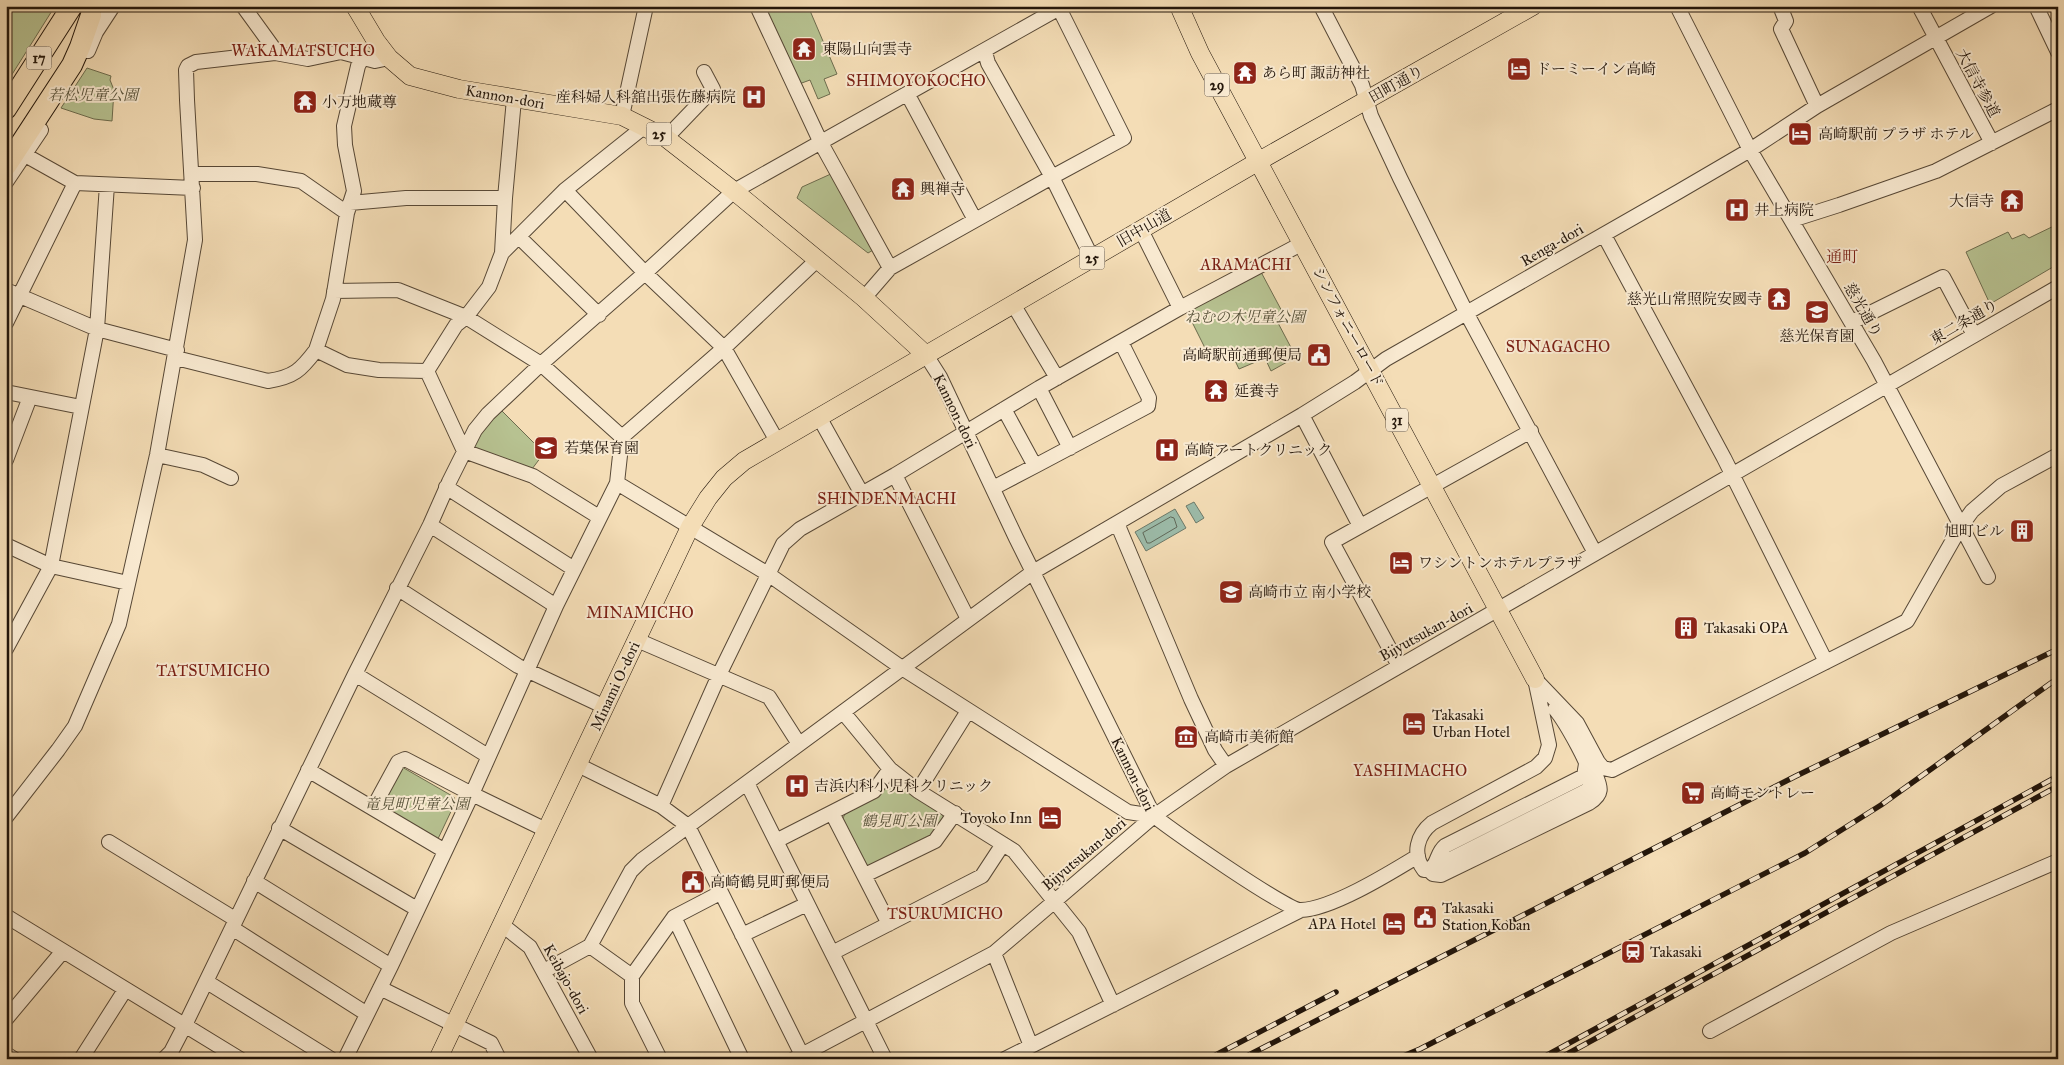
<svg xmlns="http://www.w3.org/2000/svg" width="2064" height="1065" viewBox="0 0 2064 1065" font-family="'IM FELL Great Primer','Noto Serif JP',serif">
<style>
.green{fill:#b7c291;stroke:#6d6c4e}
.water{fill:#9cbcaa;stroke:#6c7a6a}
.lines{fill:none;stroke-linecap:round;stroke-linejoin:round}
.shore{stroke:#60695a;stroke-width:1}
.minor-casing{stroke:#574836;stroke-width:16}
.major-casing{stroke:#23160b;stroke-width:19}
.highway-casing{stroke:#23160b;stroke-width:22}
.minor{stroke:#f8e9d0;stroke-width:14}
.major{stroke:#f4ddb6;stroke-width:18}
.highway{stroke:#f4ddb6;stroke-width:20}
.rail-casing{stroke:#23160b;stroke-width:5.5}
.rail{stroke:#f8e9d0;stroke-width:4;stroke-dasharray:11;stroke-linecap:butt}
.labels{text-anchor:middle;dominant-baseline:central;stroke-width:4;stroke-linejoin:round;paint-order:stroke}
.shield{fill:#f8e9d0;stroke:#635546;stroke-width:1}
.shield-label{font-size:14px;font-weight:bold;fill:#23160b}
.poi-label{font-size:15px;fill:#23160b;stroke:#f8e9d0;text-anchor:start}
.street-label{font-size:15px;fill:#23160b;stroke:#f8e9d0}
.park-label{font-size:15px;font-style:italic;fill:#57523a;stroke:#f8e9d0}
.neighbourhood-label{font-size:16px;fill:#7a1f14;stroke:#f8e9d0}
</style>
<rect width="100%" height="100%" fill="#f4ddb6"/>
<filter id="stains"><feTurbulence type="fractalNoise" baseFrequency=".004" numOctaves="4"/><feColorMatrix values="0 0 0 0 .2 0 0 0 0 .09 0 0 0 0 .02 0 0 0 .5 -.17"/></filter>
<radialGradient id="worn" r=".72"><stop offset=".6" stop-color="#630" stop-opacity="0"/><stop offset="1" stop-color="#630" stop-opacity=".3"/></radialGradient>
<path class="green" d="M 10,6 L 55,6 L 6,84 L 6,12 Z
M 761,6 L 808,6 L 837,74 L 824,79 L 830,94 L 818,99 L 810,80 L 799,84 Z
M 87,68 L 111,76 L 110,80 L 114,90 L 112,121 L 94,119 L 61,108 Z
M 833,173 L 875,249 L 868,253 L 797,198 L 802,187 Z
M 2058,224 L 2058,264 L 1990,304 L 1966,252 L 2008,232 L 2012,239 L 2024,234 L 2029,238 Z
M 1261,272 L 1285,317 L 1277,321 L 1296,357 L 1271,371 L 1265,358 L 1239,369 L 1229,348 L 1210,358 L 1188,314 L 1191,307 Z
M 502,411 L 544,453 L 529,473 L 472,451 C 480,434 487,423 502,411 Z
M 402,767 L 454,797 L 455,803 L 436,843 L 377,808 Z
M 895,782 L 942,812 L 944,819 L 930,840 L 872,868 L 866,866 L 842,820 L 845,814 L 877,797 L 886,785 Z"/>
<path class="water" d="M 1194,502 L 1204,518 L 1196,523 L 1186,506 Z
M 1175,509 L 1186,528 L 1146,551 L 1135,532 Z"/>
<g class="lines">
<path class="shore" d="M 1171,517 L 1174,518 L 1177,527 L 1150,543 L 1147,543 L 1143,533 Z"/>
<defs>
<path id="minor" d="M 243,6 L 272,46 L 275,53
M 757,6 L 821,143 L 890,268
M 1321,6 L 1362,85 L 1371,116 L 1400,178 L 1467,314 L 1595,553
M 1677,6 L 1750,150 L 1874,361 L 1988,577
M 1780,6 L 1786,21 L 1781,29 L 1817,106
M 1919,6 L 1992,143
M 2036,6 L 2058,52
M 88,51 L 96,32 L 113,6
M 985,52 L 988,63 L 1052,177 L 1092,258
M 908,95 L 975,220
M 622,116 L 646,6
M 666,138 L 713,89 L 704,72
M 25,155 L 75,183 L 193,188
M 193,174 L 257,174 L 301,181 L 347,213
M 6,182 L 41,130
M 565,190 L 645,273 L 724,348 L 777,441
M 350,203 L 406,198 L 505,198
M 1792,220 L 1839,205 L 1936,171 L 2058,109
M 1141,230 L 1180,308
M 1604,235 L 1724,458 L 1826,662
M 519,237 L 599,315
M 502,253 L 505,198 L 514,99
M 6,290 L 97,329 L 177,350
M 334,291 L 398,290 L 466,317 L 541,364 L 622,437
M 864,298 L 890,268 L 1052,177 L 1124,138 L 1058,6
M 1013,304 L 1057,378
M 1852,322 L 1943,277 L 1974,335
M 6,323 L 75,183
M 316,350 L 333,299 L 347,213 L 354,191 L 345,145 L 344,126 L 358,66 L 362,58
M 926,355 L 940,377 L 1016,538 L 1154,816 C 1172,830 1287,911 1301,910 C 1332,909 1390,873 1418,856
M 176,358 L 268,381 C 294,377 301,370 316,350 L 347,365 L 379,370 L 427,371 L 464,451 L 533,476 L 599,517
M 427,371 L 456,325 L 466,317 L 489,287 L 502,253 L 565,190 L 645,126
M 1039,388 L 1070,448
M 6,392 L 81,407
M 1004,409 L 1035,466 L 1148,406 L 1149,398 L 1121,342
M 1302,415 L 1360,526
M 819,417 L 862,494
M 157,455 L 203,465 L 231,478
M 6,460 L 30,397
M 895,475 L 968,619
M 617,483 L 768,574 L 902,668 L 1128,812 L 1154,816
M 446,487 L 574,569
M 993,488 L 1035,466
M 1117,523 L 1191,699 L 1215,750 L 1226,766
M 430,525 L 556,606
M 6,545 L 51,566 L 128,583
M 397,588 L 518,666 L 605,707
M 637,640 L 769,697 L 799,744
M 6,649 L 51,566 L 97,329 L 107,185
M 1399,666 L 1332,542 L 1531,431
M 355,674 L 488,756
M 1535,679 L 1577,723 L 1598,762 L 1603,768 L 1612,770 L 1907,621 L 1961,526 L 1972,511 L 2001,486 L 2058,455
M 1535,679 L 1549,745 L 1545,758 L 1536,767 L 1432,823 C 1417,835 1412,854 1424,870 C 1439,869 1435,854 1445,846 L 1584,776 L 1586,764
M 843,712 L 890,769 L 918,791 L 1014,851 L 1079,932 L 1113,1005
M 578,765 L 661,806 L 688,826 L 802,1055
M 308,770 L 445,851
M 747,783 L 885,1059
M 918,791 L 968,711
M 661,806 L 719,675 L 783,544 L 800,529 L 895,475 L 1039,388 L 1180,308 L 1303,243
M 373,808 L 398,762 L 405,759 L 472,794 L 546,830
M 832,813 L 889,924
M 6,817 L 58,750 L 75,726 L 119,624 L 157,455 L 195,240 L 187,100 L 186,70 L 188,66 L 196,62 L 275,53 L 308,59 L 341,52 L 375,61 L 389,58
M 279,828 L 417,909
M 776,841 L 874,791 L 890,769
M 109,842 L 235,919
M 1435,867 L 1588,790 C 1589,788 1591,786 1591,783 C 1594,770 1564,720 1555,709
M 1429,870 L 1433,874 L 1441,875 L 1589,803 C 1605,793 1600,786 1594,771
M 865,875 L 935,841 L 955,813
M 254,881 L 391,966
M 6,916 L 240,1059
M 674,917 L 742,1059
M 501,924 L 530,947 L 591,1059
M 232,928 L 367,1014
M 742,935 L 807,904
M 590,946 L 632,976
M 832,953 L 982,876 L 1003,844
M 994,953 L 1031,1046
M 544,971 L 590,946 L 631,871 L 642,860 L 1033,572 L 1302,415 L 1355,382 L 1386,359 L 1678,192 L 1750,150 L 1817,106 L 1991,6
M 207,982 L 331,1059
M 380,988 L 491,1043 L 499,1059
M 6,1019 L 63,951
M 1710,1031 L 1891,933 L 2058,861
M 6,1054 L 14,1059
M 81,1059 L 125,990
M 164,1059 L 171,1052 L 185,1025 L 355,674 L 430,525 L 449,482 L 475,430 L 488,414 L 541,364 L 645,273 L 734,191 L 1063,6
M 345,1059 L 391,966 L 472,794 L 556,606 L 617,483 L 622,437 L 724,348 L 817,260
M 660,1059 L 632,1003 L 632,976 L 674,917 L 720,893
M 794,1059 L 994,953 L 1154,816 L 1226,766 L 2058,287
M 1005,1059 L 1299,911"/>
<path id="major" d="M 355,6 L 376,41 L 389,58 L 410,76 L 459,89 L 622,116 L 666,138 L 734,191 L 864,298 L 926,355
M 1179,6 L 1200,53 L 1535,679
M 438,1059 L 690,527 L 708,498 L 724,478 L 744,461 L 1259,161 L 1533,6"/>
<path id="highway" d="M 6,109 L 72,6
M 6,166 L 72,65 L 80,47 L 91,15"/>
</defs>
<use href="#minor" class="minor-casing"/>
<use href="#major" class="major-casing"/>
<use href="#highway" class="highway-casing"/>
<use href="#minor" class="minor"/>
<use href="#major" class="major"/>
<use href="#highway" class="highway"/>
<defs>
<path id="rail" d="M 1208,1059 L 1336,992
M 1241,1059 L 1796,776 L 2058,649
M 1396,1059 L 1420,1049 L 1805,853 L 1881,805 L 2058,678
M 1540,1059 L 2058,776
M 1558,1059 L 2058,786"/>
</defs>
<use href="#rail" class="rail-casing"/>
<use href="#rail" class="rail"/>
</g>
<defs>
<symbol id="temple-square" viewBox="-11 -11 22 22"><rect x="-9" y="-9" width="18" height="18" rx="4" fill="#8f2418" stroke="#f8e9d0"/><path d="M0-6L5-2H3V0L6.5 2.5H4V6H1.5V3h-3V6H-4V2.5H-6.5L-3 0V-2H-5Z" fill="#fff"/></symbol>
<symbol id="hotel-square" viewBox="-11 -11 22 22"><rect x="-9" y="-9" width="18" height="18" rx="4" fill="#8f2418" stroke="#f8e9d0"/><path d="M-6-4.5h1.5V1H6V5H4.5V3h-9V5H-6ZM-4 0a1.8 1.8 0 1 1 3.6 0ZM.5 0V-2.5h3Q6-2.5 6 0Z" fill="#fff"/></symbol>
<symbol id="hospital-square" viewBox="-11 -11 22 22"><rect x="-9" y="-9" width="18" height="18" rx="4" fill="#8f2418" stroke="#f8e9d0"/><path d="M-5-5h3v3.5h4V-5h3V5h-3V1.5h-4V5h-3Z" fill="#fff"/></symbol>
<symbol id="school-square" viewBox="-11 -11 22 22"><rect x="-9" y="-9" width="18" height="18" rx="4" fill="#8f2418" stroke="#f8e9d0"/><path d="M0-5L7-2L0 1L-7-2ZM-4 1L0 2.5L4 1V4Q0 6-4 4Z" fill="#fff"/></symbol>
<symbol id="civic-square" viewBox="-11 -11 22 22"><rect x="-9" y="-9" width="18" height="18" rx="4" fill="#8f2418" stroke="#f8e9d0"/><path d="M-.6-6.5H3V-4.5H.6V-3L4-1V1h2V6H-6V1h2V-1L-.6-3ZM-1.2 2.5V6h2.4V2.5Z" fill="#fff"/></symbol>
<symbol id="building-square" viewBox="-11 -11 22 22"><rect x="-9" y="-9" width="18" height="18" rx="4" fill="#8f2418" stroke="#f8e9d0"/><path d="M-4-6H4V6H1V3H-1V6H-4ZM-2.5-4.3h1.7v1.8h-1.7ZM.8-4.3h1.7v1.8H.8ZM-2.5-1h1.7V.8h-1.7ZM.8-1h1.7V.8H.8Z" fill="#fff"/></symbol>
<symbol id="museum-square" viewBox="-11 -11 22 22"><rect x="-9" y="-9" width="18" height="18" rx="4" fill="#8f2418" stroke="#f8e9d0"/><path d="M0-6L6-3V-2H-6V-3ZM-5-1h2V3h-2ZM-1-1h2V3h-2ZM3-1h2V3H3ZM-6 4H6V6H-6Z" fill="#fff"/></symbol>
<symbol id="supermarket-square" viewBox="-11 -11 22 22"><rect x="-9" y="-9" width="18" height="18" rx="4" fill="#8f2418" stroke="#f8e9d0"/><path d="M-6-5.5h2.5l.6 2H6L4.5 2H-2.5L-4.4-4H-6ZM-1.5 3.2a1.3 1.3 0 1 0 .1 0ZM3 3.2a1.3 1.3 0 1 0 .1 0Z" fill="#fff"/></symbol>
<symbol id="station-square" viewBox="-11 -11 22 22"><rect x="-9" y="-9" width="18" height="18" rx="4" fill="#8f2418" stroke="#f8e9d0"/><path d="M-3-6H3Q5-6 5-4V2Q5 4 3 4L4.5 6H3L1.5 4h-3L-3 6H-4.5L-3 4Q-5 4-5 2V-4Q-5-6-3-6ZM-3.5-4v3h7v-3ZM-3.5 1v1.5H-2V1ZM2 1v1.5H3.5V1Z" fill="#fff"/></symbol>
</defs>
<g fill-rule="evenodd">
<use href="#temple-square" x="790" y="35" width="28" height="28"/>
<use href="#hotel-square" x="1505" y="55" width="28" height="28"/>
<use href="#temple-square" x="1231" y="59" width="28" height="28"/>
<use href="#hospital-square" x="740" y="83" width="28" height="28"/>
<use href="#temple-square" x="291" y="88" width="28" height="28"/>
<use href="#hotel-square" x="1786" y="120" width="28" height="28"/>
<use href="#temple-square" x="889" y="175" width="28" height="28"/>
<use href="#temple-square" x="1998" y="187" width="28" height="28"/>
<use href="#hospital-square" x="1723" y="196" width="28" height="28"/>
<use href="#temple-square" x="1765" y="285" width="28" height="28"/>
<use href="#school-square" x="1803" y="298" width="28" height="28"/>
<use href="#civic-square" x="1305" y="341" width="28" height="28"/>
<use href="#temple-square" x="1202" y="377" width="28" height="28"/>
<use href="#school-square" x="532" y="434" width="28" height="28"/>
<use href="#hospital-square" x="1153" y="436" width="28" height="28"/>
<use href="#building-square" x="2008" y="517" width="28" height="28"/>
<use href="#hotel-square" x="1387" y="549" width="28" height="28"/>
<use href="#school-square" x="1217" y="578" width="28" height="28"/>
<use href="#building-square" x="1672" y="614" width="28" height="28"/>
<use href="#hotel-square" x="1400" y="710" width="28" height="28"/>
<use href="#museum-square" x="1172" y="723" width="28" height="28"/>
<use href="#hospital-square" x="783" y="772" width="28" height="28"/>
<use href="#supermarket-square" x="1679" y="779" width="28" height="28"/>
<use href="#hotel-square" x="1036" y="804" width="28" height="28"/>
<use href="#civic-square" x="679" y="868" width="28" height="28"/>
<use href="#civic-square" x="1411" y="903" width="28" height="28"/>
<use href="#hotel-square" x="1380" y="910" width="28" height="28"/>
<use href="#station-square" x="1619" y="938" width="28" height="28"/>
</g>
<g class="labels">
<g class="shield">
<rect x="26.5" y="46.5" width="25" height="23" rx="4"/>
<rect x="1204.5" y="73.5" width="25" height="23" rx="4"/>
<rect x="646.5" y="122.5" width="25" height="23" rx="4"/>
<rect x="1079.5" y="246.5" width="25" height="23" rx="4"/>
<rect x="1386" y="408.5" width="22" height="23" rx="4"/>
</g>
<g class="shield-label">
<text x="39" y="58">17</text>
<text x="1217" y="85">29</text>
<text x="659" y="134">25</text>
<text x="1092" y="258">25</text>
<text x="1397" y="420">31</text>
</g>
<g class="poi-label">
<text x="822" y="49">東陽山向雲寺</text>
<text x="1536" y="69">ドーミーイン高崎</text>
<text x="1262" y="73">あら町 諏訪神社</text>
<text x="736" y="97" text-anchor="end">産科婦人科舘出張佐藤病院</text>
<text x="322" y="102">小万地蔵尊</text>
<text x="1818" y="134">高崎駅前 プラザ ホテル</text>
<text x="920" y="189">興禅寺</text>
<text x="1994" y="201" text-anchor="end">大信寺</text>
<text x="1754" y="210">井上病院</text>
<text x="1762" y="299" text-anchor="end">慈光山常照院安國寺</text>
<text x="1817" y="336" text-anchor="middle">慈光保育園</text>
<text x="1302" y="355" text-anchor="end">高崎駅前通郵便局</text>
<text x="1234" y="391">延養寺</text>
<text x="564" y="448">若葉保育園</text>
<text x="1184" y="450">高崎アートクリニック</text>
<text x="2004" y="531" text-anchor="end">旭町ビル</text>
<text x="1418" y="563">ワシントンホテルプラザ</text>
<text x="1248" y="592">高崎市立 南小学校</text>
<text x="1704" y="628">Takasaki OPA</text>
<text x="1432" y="715">Takasaki<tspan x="1432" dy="17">Urban Hotel</tspan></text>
<text x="1204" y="737">高崎市美術館</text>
<text x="814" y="786">吉浜内科小児科クリニック</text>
<text x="1710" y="793">高崎モントレー</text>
<text x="1032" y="818" text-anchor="end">Toyoko Inn</text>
<text x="710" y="882">高崎鶴見町郵便局</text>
<text x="1442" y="908">Takasaki<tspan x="1442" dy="17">Station Koban</tspan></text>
<text x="1376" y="924" text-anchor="end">APA Hotel</text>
<text x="1650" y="952">Takasaki</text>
</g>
<g class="street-label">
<text transform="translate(1978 83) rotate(62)">大信寺参道</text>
<text transform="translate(1396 84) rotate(-29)">田町通り</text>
<text transform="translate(505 97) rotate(10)">Kannon-dori</text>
<text transform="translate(1144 228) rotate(-30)">旧中山道</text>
<text transform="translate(1552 245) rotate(-30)">Renga-dori</text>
<text transform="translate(1863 310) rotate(60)">慈光通り</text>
<text transform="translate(1964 322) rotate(-30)">東二条通り</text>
<text transform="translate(1348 327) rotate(62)">シンフォニーロード</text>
<text transform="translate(955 411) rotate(64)">Kannon-dori</text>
<text transform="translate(1426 632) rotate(-29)">Bijyutsukan-dori</text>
<text transform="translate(615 686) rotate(-65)">Minami O-dori</text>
<text transform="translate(1133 774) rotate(64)">Kannon-dori</text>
<text transform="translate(1084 854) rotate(-40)">Bijyutsukan-dori</text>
<text transform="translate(566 979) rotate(61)">Keibajo-dori</text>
</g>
<g class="park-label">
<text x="93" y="95">若松児童公園</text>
<text x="1245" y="317">ねむの木児童公園</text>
<text x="417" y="804">竜見町児童公園</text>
<text x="899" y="821">鶴見町公園</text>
</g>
<g class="neighbourhood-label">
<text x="303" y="50">WAKAMATSUCHO</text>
<text x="916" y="80">SHIMOYOKOCHO</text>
<text x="1842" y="256">通町</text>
<text x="1246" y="264">ARAMACHI</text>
<text x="1558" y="346">SUNAGACHO</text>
<text x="887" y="498">SHINDENMACHI</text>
<text x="640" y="612">MINAMICHO</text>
<text x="213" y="670">TATSUMICHO</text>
<text x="1410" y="770">YASHIMACHO</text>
<text x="945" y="913">TSURUMICHO</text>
</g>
</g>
<rect width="2064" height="1065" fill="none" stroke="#f4ddb6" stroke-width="25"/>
<rect x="8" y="8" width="2049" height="1050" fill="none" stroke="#23160b" stroke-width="2.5"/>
<rect x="12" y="12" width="2039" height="1040" fill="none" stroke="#23160b"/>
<rect width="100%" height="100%" filter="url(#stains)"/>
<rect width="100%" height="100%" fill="url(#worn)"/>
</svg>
